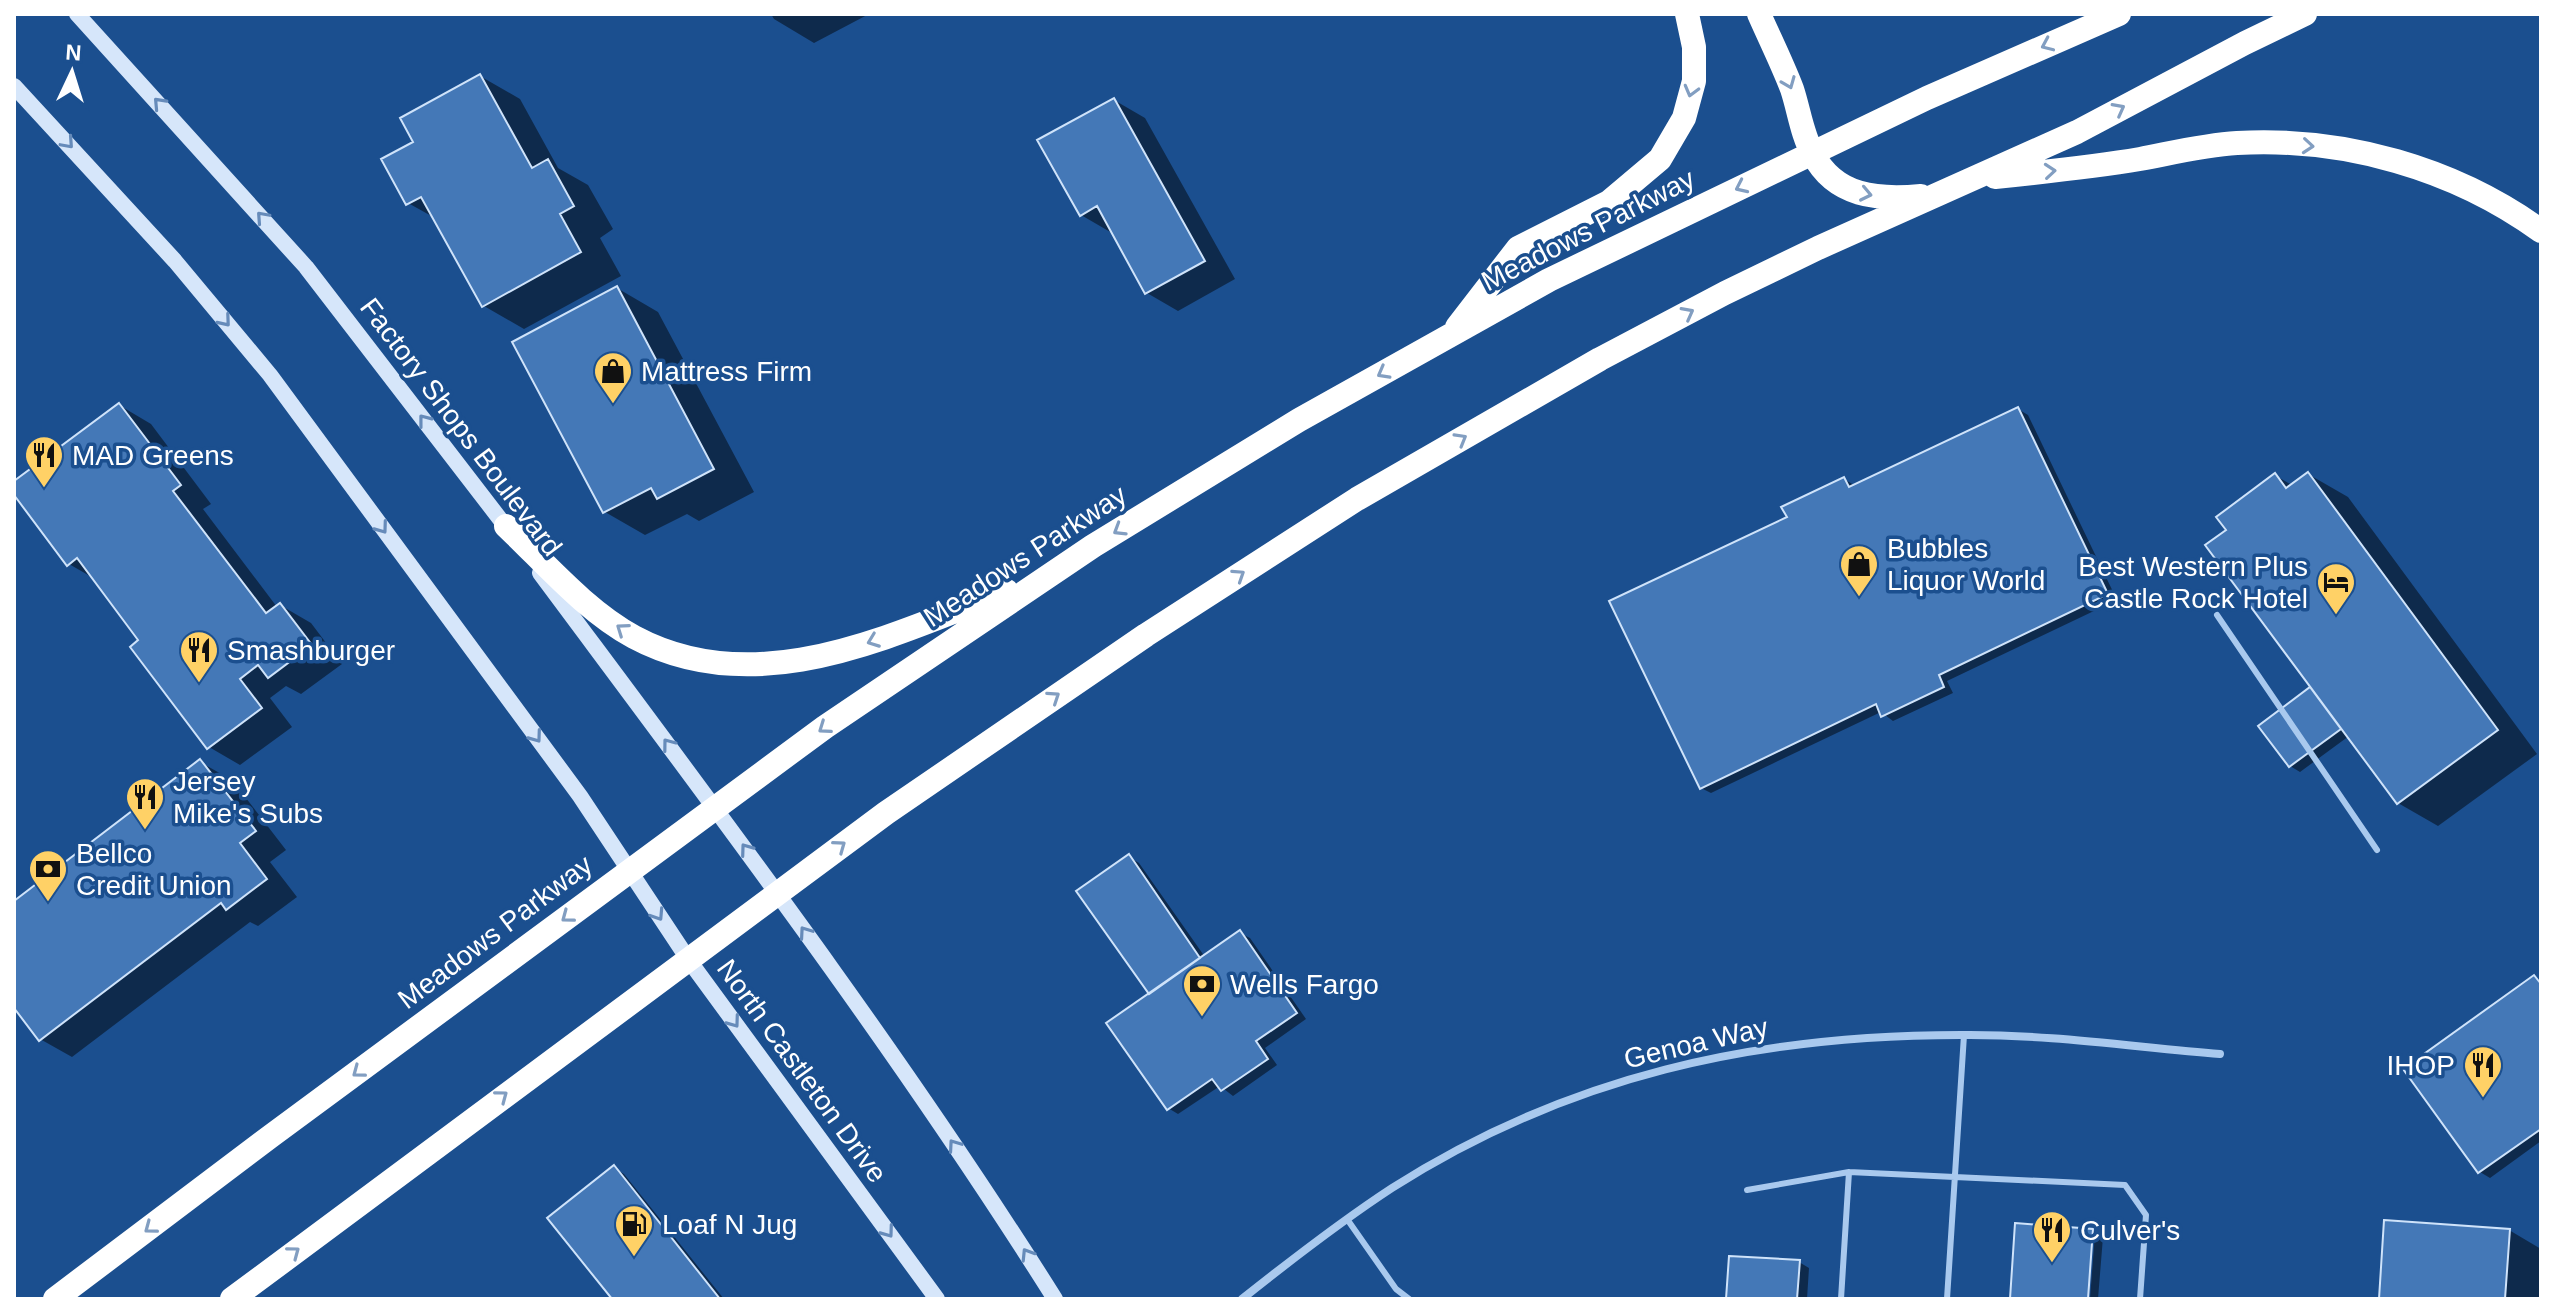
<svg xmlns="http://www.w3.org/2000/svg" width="2555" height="1313" viewBox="0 0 2555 1313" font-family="Arial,sans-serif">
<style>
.shadow{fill:#0007}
.building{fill:#4478b7;stroke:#cfe3fa;stroke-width:2}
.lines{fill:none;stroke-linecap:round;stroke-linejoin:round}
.lane{stroke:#a9c9ee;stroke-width:6}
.street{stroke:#a9c9ee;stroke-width:8}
.secondary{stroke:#d6e6fa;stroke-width:16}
.highway{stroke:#fff;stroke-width:24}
.oneway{stroke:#829ec1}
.oneway2{stroke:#668bba}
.labels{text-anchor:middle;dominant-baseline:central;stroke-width:7;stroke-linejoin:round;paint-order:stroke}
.street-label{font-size:28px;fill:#fff;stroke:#1b4f8f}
.poi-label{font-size:28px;fill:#fff;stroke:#1b4f8f;text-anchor:start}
</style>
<rect width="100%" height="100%" fill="#1b4f8f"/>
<path class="shadow" d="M 771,14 L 869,14 L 814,43 L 774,19 Z
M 480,76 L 520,99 L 558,168 L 588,185 L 613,229 L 600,238 L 621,276 L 524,329 L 484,306 L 435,218 L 408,203 L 416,142 Z
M 1114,100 L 1145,118 L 1235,279 L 1178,311 L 1147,293 L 1112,233 L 1081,215 Z
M 617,288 L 658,312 L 754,492 L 699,521 L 687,514 L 645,535 L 605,512 Z
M 119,405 L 151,424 L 211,504 L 203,509 L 277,607 L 280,605 L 311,623 L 342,664 L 301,694 L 286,686 L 270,698 L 292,727 L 240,765 L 209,747 L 141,640 L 95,579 L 69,564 L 14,491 L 14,484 Z
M 2018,409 L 2028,415 L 2117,600 L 1947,681 L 1953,693 L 1893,721 L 1881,712 L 1711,793 L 1701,788 L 1789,518 L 1844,479 L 1854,485 Z
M 2308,474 L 2348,497 L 2537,754 L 2438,826 L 2398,803 L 2349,736 L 2300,772 L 2290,766 L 2310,689 L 2317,694 L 2229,530 L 2276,476 L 2292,485 Z
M 200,762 L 232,780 L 286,850 L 270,862 L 297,897 L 258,926 L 250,922 L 72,1057 L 40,1039 L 14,1005 L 14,903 Z
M 1129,857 L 1139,863 L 1205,957 L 1240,933 L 1250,938 L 1306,1019 L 1265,1048 L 1277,1065 L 1233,1096 L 1220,1086 L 1178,1114 L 1168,1108 Z
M 2534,977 L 2541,981 L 2541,1141 L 2490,1178 L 2480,1172 Z
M 614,1168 L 624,1174 L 724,1299 L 614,1299 Z
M 2509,1230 L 2541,1249 L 2541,1299 L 2381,1299 Z
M 2093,1231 L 2103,1237 L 2098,1299 L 2090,1299 L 2095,1233 L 2091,1233 L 2086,1299 L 2012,1299 Z
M 1799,1262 L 1809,1268 L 1807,1299 L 1728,1299 Z"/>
<path class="building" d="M 480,74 L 532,168 L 548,159 L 574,206 L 560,214 L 581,252 L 482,307 L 421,197 L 406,205 L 381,159 L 413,142 L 400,118 Z
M 1114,98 L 1205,261 L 1145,294 L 1097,206 L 1080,216 L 1037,140 Z
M 617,286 L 714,469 L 657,499 L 651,488 L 603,513 L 512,342 Z
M 119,403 L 181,485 L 173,491 L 266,613 L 280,603 L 312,645 L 268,678 L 258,665 L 240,679 L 262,708 L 207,749 L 130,647 L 138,640 L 77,558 L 67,566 L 14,495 L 14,481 Z
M 2018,407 L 2108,594 L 1939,675 L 1944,687 L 1881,717 L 1876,704 L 1700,789 L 1609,601 L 1787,517 L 1781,507 L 1844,477 L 1849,487 Z
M 2308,472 L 2498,730 L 2397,804 L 2205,545 L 2226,530 L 2216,517 L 2275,473 L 2286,488 Z
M 2310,687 L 2341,729 L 2289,767 L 2258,726 Z
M 200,759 L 256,831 L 240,843 L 267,879 L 226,910 L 221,903 L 39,1041 L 14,1008 L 14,901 Z
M 1129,854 L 1200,958 L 1149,994 L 1076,891 Z
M 1240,930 L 1297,1013 L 1256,1041 L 1268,1059 L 1221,1091 L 1212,1079 L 1167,1110 L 1106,1023 Z
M 2534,975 L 2541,984 L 2541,1129 L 2478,1173 L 2403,1069 Z
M 614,1165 L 720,1299 L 612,1299 L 547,1218 Z
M 2384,1220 L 2510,1229 L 2505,1299 L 2379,1299 Z
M 2015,1223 L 2093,1229 L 2088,1299 L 2010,1299 Z
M 1729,1256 L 1800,1260 L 1797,1299 L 1726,1299 Z"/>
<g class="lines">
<path class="lane" d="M 2217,615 L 2377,850
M 1747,1190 L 1849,1172 L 2125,1185 L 2146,1215 L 2140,1299
M 1347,1219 L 1396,1289 L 1409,1299
M 1841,1299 L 1849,1172
M 1947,1299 L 1964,1035"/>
<path class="street" d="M 1242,1299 C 1291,1260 1340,1222 1392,1188 C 1568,1076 1755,1035 1961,1035 C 2047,1034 2134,1047 2220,1054"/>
<path class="secondary" d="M 77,14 L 306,267 L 510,532
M 14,86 L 175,261 L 270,375 L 580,796 L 688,959 L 937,1299
M 540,573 C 717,811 897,1048 1055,1299"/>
<path class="highway" d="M 1759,14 C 1770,39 1782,63 1792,89 C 1799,110 1802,135 1813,154 C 1835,197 1878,200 1921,196
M 1995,177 C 2044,172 2092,167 2140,159 C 2172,153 2204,145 2237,143 C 2344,137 2454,168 2541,231
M 1457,327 L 1518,248 L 1609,202 L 1660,159 L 1684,118 L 1694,81 L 1694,47 L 1687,14
M 506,526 C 546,564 586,611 634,637 C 757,703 891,635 1007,591
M 55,1299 L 271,1136 L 825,727 L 1093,546 L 1299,420 L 1549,280 L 1927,98 L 2119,14
M 232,1299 L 886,813 L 1146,635 L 1357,499 L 1600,359 L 1725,293 L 1818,248 L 2077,132 L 2245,43 L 2305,14"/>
</g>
<defs><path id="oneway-chevron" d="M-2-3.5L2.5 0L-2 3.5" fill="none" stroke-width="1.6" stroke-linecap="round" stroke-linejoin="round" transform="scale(2)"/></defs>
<g class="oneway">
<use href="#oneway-chevron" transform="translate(2047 45) rotate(156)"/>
<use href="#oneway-chevron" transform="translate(1789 83) rotate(68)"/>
<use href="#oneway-chevron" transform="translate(1691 91) rotate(105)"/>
<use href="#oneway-chevron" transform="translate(2119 109) rotate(-28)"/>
<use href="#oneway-chevron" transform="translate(2308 146) rotate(5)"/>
<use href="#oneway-chevron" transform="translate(2050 171) rotate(-5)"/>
<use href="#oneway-chevron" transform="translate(1741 187) rotate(155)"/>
<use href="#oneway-chevron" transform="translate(1866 194) rotate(12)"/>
<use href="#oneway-chevron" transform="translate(1688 313) rotate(-28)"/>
<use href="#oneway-chevron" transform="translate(1383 373) rotate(151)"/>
<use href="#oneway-chevron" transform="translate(1461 439) rotate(-30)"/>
<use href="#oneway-chevron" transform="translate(1119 530) rotate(148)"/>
<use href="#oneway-chevron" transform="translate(1239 575) rotate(-33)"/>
<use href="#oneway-chevron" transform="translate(622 629) rotate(-145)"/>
<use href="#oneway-chevron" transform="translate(873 641) rotate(159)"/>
<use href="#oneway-chevron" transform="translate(1054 697) rotate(-34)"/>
<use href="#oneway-chevron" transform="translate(824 728) rotate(145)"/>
<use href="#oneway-chevron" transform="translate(840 846) rotate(-36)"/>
<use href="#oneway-chevron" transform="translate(567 917) rotate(143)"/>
<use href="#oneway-chevron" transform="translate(358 1072) rotate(143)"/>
<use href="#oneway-chevron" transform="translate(502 1096) rotate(-37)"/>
<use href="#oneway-chevron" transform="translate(150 1228) rotate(143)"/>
<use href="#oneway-chevron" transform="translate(294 1252) rotate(-37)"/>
</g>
<g class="oneway2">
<use href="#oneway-chevron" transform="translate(159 103) rotate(-133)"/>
<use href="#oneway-chevron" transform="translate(68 143) rotate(48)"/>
<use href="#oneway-chevron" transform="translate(262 217) rotate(-132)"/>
<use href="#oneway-chevron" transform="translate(225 321) rotate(50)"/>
<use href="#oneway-chevron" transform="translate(424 420) rotate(-128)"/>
<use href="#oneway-chevron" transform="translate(382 528) rotate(54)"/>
<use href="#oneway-chevron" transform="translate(536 737) rotate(54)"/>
<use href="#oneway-chevron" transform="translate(668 744) rotate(-127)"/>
<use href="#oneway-chevron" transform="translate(746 849) rotate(-126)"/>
<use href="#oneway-chevron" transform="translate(658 915) rotate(57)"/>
<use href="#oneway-chevron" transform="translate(805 932) rotate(-125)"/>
<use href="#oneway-chevron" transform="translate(734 1022) rotate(54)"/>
<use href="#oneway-chevron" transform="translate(954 1145) rotate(-125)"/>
<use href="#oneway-chevron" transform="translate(888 1232) rotate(54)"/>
<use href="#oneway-chevron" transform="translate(1027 1254) rotate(-122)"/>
</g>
<defs>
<symbol id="shop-pin" viewBox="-11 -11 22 30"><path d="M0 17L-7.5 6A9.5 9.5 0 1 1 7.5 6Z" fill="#ffd166" stroke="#1b4f8f"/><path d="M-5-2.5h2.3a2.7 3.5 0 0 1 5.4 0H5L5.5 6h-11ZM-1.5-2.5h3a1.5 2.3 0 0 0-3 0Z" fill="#111"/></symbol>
<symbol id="restaurant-pin" viewBox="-11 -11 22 30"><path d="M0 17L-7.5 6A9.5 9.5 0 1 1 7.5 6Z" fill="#ffd166" stroke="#1b4f8f"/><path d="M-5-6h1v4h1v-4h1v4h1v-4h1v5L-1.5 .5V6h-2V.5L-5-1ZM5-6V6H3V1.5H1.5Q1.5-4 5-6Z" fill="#111"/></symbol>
<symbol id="hotel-pin" viewBox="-11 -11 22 30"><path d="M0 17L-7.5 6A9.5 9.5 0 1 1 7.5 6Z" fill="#ffd166" stroke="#1b4f8f"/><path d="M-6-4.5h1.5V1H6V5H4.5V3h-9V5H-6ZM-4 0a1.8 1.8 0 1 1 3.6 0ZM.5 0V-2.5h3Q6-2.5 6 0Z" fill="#111"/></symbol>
<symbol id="bank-pin" viewBox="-11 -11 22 30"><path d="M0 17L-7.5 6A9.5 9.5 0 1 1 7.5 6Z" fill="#ffd166" stroke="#1b4f8f"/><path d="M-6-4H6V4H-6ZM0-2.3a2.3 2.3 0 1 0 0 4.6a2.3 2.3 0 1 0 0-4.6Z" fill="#111"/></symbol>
<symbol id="fuel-pin" viewBox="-11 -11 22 30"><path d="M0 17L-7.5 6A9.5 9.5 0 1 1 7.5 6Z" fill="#ffd166" stroke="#1b4f8f"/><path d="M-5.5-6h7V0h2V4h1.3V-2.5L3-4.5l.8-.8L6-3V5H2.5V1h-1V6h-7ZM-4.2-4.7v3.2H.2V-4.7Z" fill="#111"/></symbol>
</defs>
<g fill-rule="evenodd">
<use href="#shop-pin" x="591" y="349" width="44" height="60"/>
<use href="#restaurant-pin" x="22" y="433" width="44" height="60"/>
<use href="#shop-pin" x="1837" y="542" width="44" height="60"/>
<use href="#hotel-pin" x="2314" y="560" width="44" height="60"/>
<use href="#restaurant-pin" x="177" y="628" width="44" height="60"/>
<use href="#restaurant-pin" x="123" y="775" width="44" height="60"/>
<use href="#bank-pin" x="26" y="847" width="44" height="60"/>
<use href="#bank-pin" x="1180" y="962" width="44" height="60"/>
<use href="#restaurant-pin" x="2461" y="1043" width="44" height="60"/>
<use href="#fuel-pin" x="612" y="1202" width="44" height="60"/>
<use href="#restaurant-pin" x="2030" y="1208" width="44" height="60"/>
</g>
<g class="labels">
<g class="street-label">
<text transform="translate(1588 230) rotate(-27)">Meadows Parkway</text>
<text transform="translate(461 427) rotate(53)">Factory Shops Boulevard</text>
<text transform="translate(1025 556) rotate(-33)">Meadows Parkway</text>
<text transform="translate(495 932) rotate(-37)">Meadows Parkway</text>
<text transform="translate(1696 1043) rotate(-13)">Genoa Way</text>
<text transform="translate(802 1071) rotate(54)">North Castleton Drive</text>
</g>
<g class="poi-label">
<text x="641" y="371">Mattress Firm</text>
<text x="72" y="455">MAD Greens</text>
<text x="1887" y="548">Bubbles<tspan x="1887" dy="32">Liquor World</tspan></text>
<text x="2308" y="566" text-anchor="end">Best Western Plus<tspan x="2308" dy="32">Castle Rock Hotel</tspan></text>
<text x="227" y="650">Smashburger</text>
<text x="173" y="781">Jersey<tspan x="173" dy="32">Mike's Subs</tspan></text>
<text x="76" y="853">Bellco<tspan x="76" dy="32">Credit Union</tspan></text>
<text x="1230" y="984">Wells Fargo</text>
<text x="2455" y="1065" text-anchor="end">IHOP</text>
<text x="662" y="1224">Loaf N Jug</text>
<text x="2080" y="1230">Culver's</text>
</g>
</g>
<rect width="2555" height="1313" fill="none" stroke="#ffffff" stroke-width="32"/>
<g transform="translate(72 72) rotate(4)" stroke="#1b4f8f" stroke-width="6" paint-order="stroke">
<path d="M0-6L14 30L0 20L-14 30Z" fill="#ffffff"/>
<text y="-12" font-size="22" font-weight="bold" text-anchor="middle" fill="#ffffff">N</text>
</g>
</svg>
